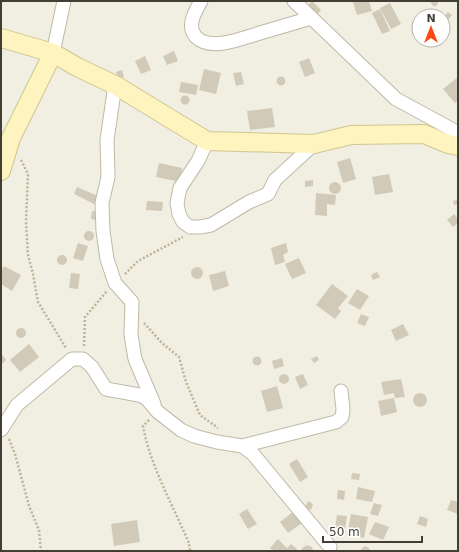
<svg xmlns="http://www.w3.org/2000/svg" width="459" height="552" viewBox="0 0 459 552" font-family="'DejaVu Sans',sans-serif">
<style>
.building{fill:#d2cab8}
.lines{fill:none;stroke-linecap:round;stroke-linejoin:round}
.street-casing{stroke:#bfb9a8;stroke-width:15}
.secondary-casing{stroke:#d1c592;stroke-width:20}
.path{stroke:#beb396;stroke-width:2.5;stroke-dasharray:2 2;stroke-linecap:butt}
.street{stroke:#fff;stroke-width:13}
.secondary{stroke:#fef4bf;stroke-width:18}
</style>
<rect width="100%" height="100%" fill="#f1eee2"/>
<path class="building" d="M 312,1 L 321,10 L 318,14 L 308,5 Z
M 356,1 L 369,1 L 372,11 L 357,15 L 353,2 Z
M 430,1 L 438,1 L 438,3 L 436,6 L 433,6 Z
M 390,3 L 401,24 L 391,29 L 380,8 Z
M 380,9 L 390,31 L 382,34 L 372,13 Z
M 448,12 L 452,15 L 448,20 L 444,17 Z
M 174,51 L 178,61 L 167,65 L 163,56 Z
M 145,56 L 151,70 L 141,74 L 135,61 Z
M 309,58 L 315,73 L 305,77 L 299,62 Z
M 204,69 L 221,73 L 216,94 L 199,90 Z
M 122,70 L 124,77 L 118,78 L 116,72 Z
M 241,72 L 244,84 L 236,86 L 233,73 Z
M276.5 81a4.5 4.5 0 1 1 9 0a4.5 4.5 0 1 1-9 0Z
M 458,77 L 458,100 L 455,103 L 443,89 Z
M 181,82 L 198,85 L 196,95 L 179,92 Z
M180.5 100a4.5 4.5 0 1 1 9 0a4.5 4.5 0 1 1-9 0Z
M 272,108 L 275,127 L 250,130 L 247,111 Z
M 350,158 L 356,179 L 343,183 L 337,162 Z
M 159,163 L 182,168 L 180,182 L 156,177 Z
M 389,174 L 393,192 L 375,195 L 372,177 Z
M 313,180 L 313,186 L 305,187 L 305,181 Z
M329 188a6 6 0 1 1 12 0a6 6 0 1 1-12 0Z
M 77,187 L 100,197 L 96,205 L 74,194 Z
M 316,193 L 336,195 L 335,205 L 327,204 L 327,216 L 315,215 Z
M 458,200 L 458,204 L 454,205 L 453,201 Z
M 147,201 L 163,202 L 162,211 L 146,210 Z
M 92,211 L 102,213 L 100,221 L 91,219 Z
M 454,214 L 458,219 L 458,223 L 453,227 L 447,220 Z
M84 236a5 5 0 1 1 10 0a5 5 0 1 1-10 0Z
M 78,243 L 88,246 L 83,261 L 73,258 Z
M 286,243 L 288,252 L 283,255 L 285,262 L 275,265 L 271,248 Z
M57 260a5 5 0 1 1 10 0a5 5 0 1 1-10 0Z
M 299,258 L 306,273 L 292,279 L 285,264 Z
M 4,266 L 21,275 L 12,291 L 1,284 L 1,272 Z
M191 273a6 6 0 1 1 12 0a6 6 0 1 1-12 0Z
M 225,271 L 229,286 L 213,291 L 209,275 Z
M 377,272 L 380,277 L 373,280 L 371,275 Z
M 71,273 L 80,274 L 78,289 L 69,288 Z
M 332,284 L 348,296 L 338,308 L 341,311 L 335,319 L 316,305 Z
M 357,289 L 369,296 L 360,310 L 348,303 Z
M 361,314 L 369,317 L 365,326 L 357,323 Z
M 403,324 L 409,335 L 396,341 L 391,330 Z
M16 333a5 5 0 1 1 10 0a5 5 0 1 1-10 0Z
M 29,344 L 39,357 L 20,372 L 10,360 Z
M 1,353 L 6,360 L 1,365 Z
M 317,356 L 319,360 L 314,363 L 311,359 Z
M252.5 361a4.5 4.5 0 1 1 9 0a4.5 4.5 0 1 1-9 0Z
M 282,358 L 284,366 L 274,369 L 272,361 Z
M279 379a5 5 0 1 1 10 0a5 5 0 1 1-10 0Z
M 303,374 L 308,385 L 300,389 L 295,377 Z
M 401,379 L 405,397 L 395,398 L 394,393 L 384,395 L 381,382 Z
M 277,386 L 283,408 L 267,412 L 261,391 Z
M413 400a7 7 0 1 1 14 0a7 7 0 1 1-14 0Z
M 394,398 L 397,412 L 381,416 L 378,401 Z
M 297,459 L 308,477 L 300,482 L 289,464 Z
M 352,473 L 360,474 L 359,480 L 351,479 Z
M 358,487 L 375,491 L 372,502 L 356,499 Z
M 338,490 L 345,491 L 344,500 L 337,499 Z
M 451,500 L 458,502 L 458,514 L 447,510 Z
M 308,501 L 313,504 L 311,510 L 305,507 Z
M 374,503 L 382,505 L 378,516 L 370,514 Z
M 247,509 L 257,524 L 248,529 L 239,514 Z
M 293,512 L 302,523 L 288,533 L 280,522 Z
M 351,514 L 368,517 L 364,538 L 347,535 Z
M 337,515 L 347,516 L 345,530 L 335,529 Z
M 420,516 L 428,519 L 426,527 L 417,524 Z
M 137,520 L 140,542 L 114,546 L 111,524 Z
M 375,522 L 389,527 L 383,540 L 369,534 Z
M 278,539 L 287,548 L 291,544 L 297,549 L 296,551 L 274,551 L 270,548 Z
M 307,545 L 312,547 L 313,551 L 302,551 L 302,548 Z
M 365,546 L 369,548 L 370,551 L 360,551 L 362,548 Z"/>
<g class="lines">
<defs>
<path id="street" d="M 201,1 C 195,12 186,26 196,37 C 211,52 243,38 260,33 C 277,28 294,23 311,18
M 294,1 L 396,99 L 455,131 L 448,144
M 53,53 L 64,1
M 115,85 L 107,140 L 108,177 L 102,203 L 103,231 L 107,259 L 115,283 L 132,302 L 131,335 L 135,359 L 154,404
M 207,141 L 198,161 L 180,188 L 177,203 L 179,214 L 183,222 L 190,227 L 200,227 L 211,225 L 249,202 L 268,194 L 275,180 L 314,144
M 1,430 L 17,405 L 72,359 L 83,359 L 92,367 L 106,389 L 139,395 L 146,398 L 158,412 L 181,430 L 194,436 L 217,442 L 242,446 L 336,422 L 342,417 L 343,409 L 341,391
M 242,446 L 253,454 L 330,547"/>
<path id="secondary" d="M 1,38 L 53,53 L 77,67 L 115,85 L 207,141 L 314,144 L 351,135 L 424,134 L 448,144 L 458,146
M 1,171 L 11,138 L 53,53"/>
</defs>
<use href="#street" class="street-casing"/>
<use href="#secondary" class="secondary-casing"/>
<path class="path" d="M 21,160 L 28,174 L 26,222 L 28,255 L 33,274 L 38,302 L 66,348
M 125,274 L 138,261 L 183,237
M 144,323 L 162,343 L 179,357 L 186,382 L 200,415 L 218,428
M 84,346 L 85,317 L 107,291
M 149,420 L 143,426 C 150,465 173,506 189,543 L 190,551
M 9,439 L 15,454 L 29,506 L 39,530 L 41,551"/>
<use href="#street" class="street"/>
<use href="#secondary" class="secondary"/>
</g>
<rect width="459" height="552" fill="none" stroke="#423e33" stroke-width="4"/>
<g transform="translate(431 28)"><circle r="19" fill="#ffffff" stroke="#b3b2ad"/>
<path d="M0-3L7 15L0 10L-7 15Z" fill="#f94812"/>
<text y="-6" font-size="11" font-weight="bold" text-anchor="middle" fill="#423e33">N</text>
</g>
<path d="M323 536v6h99v-6" fill="none" stroke="#423e33" stroke-width="2"/>
<text x="329" y="536" font-size="12" fill="#423e33" stroke="#ffffff" stroke-width="3" paint-order="stroke">50 m</text>
</svg>
